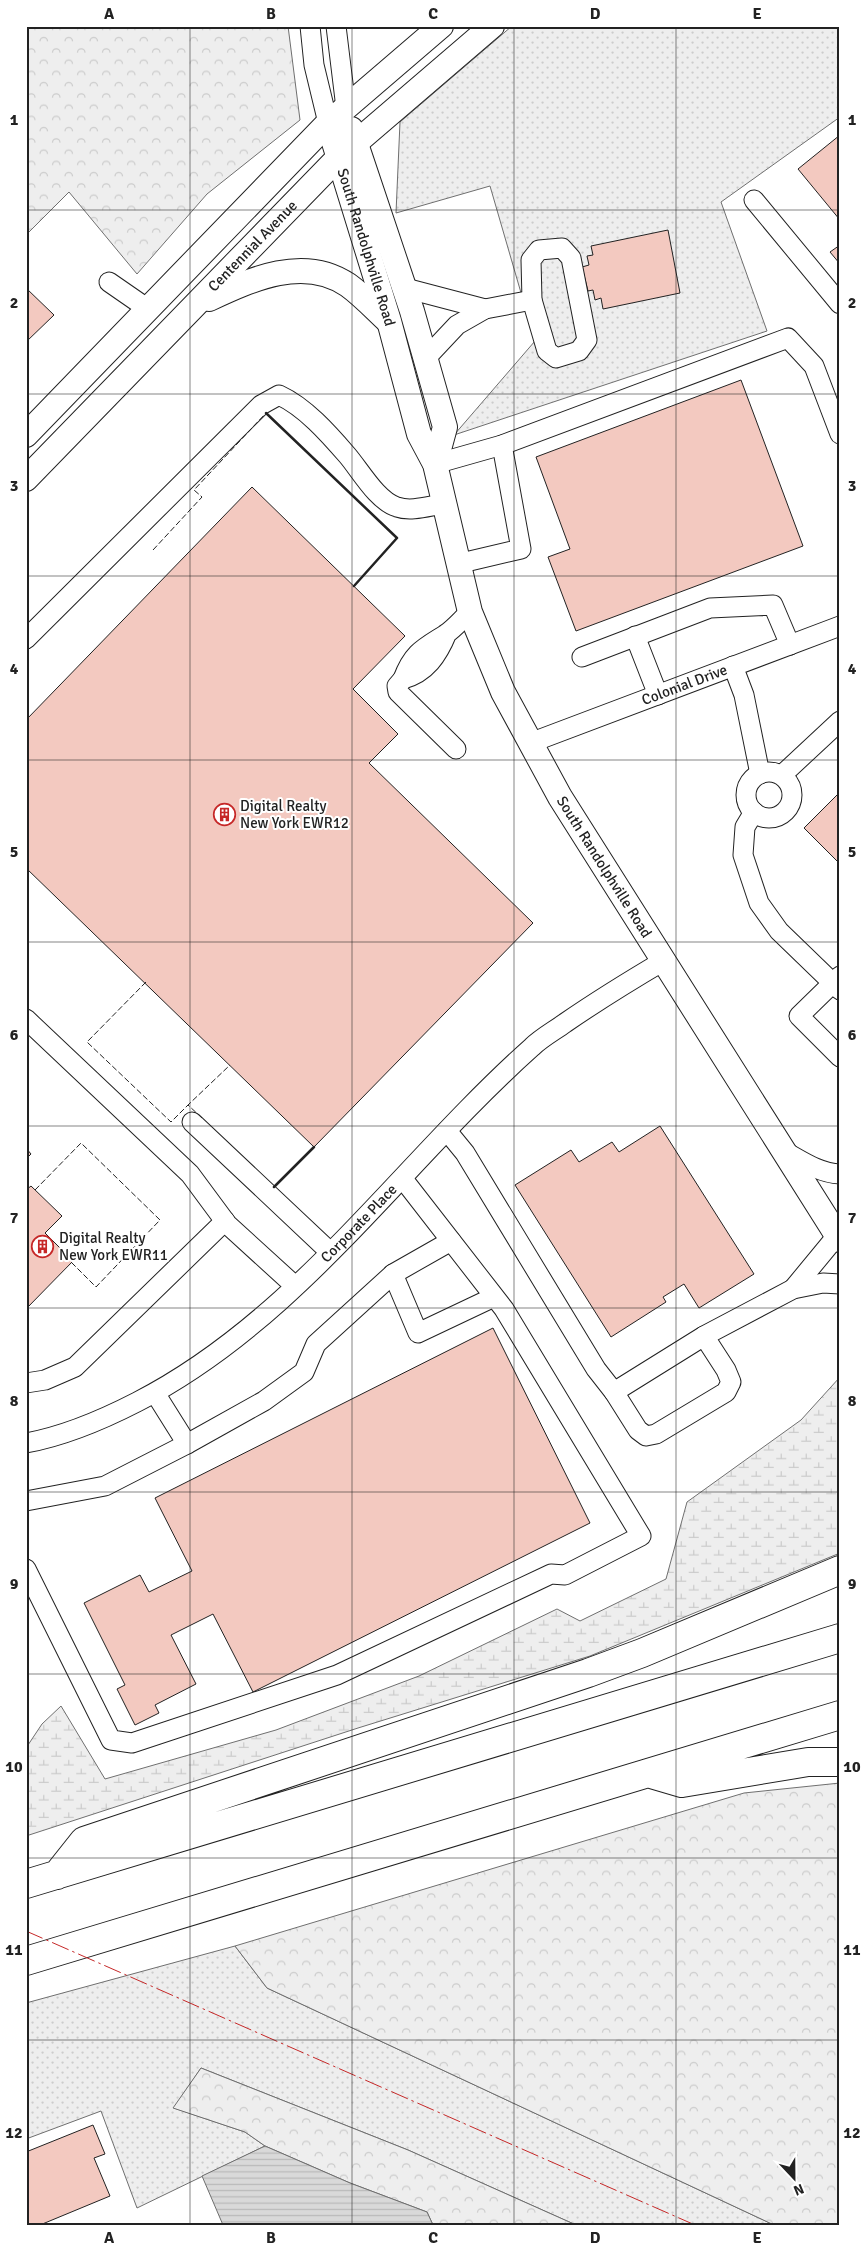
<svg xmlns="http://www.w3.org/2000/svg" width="866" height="2251" viewBox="0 0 866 2251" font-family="Signika,sans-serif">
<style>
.grass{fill:url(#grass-dots);stroke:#6f6f6f}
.forest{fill:url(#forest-crowns);stroke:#6f6f6f}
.wetland{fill:url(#wetland-marsh);stroke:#6f6f6f}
.water{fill:url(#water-rules);stroke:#6f6f6f}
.building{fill:#f3c9c0;stroke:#222}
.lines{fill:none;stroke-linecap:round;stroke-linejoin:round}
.minor-casing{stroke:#222;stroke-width:21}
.major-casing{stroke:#222;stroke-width:26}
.highway-casing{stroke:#222;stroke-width:30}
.minor{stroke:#fff;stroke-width:19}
.major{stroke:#fff;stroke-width:24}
.highway{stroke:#fff;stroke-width:28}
.fence{stroke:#222;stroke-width:1;stroke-dasharray:6 2.5;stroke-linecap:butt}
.wall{stroke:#222;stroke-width:2.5}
.power{stroke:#c62828;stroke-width:1;stroke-dasharray:18 4 2.5 4;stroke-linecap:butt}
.grid{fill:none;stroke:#222;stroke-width:1;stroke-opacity:0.55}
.labels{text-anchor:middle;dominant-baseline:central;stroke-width:4;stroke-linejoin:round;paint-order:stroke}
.street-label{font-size:15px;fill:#222;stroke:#fff}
.poi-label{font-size:15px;fill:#222;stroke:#fff;text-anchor:start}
.neatline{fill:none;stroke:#222;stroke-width:2}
.grid-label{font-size:16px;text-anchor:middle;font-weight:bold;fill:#222}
</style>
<defs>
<pattern id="grass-dots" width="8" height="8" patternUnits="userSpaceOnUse" patternTransform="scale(1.25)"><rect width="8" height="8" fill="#eee"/><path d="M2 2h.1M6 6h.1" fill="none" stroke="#ccc" stroke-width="1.8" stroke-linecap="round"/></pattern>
<pattern id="forest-crowns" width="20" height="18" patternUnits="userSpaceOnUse" patternTransform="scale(1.25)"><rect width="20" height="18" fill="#eee"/><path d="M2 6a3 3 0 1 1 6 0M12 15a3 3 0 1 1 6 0" fill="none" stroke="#ccc"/></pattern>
<pattern id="wetland-marsh" width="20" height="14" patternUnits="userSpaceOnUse" patternTransform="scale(1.25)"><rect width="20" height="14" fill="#eee"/><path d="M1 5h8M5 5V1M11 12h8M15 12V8" fill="none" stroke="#ccc"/></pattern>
<pattern id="water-rules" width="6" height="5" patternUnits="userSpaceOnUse" patternTransform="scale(1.25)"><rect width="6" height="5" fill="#d9d9d9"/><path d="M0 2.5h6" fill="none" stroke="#bababa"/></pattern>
</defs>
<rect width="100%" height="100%" fill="#fff"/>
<path class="grass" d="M 512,26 L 840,26 L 840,117 L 721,202 L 767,331 L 454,435 L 535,341 L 490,186 L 396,213 L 400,122 Z
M 235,1946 L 267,1988 L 774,2225 L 576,2225 L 408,2150 L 201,2068 L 174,2108 L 245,2132 L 265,2146 L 137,2208 L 101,2111 L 26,2139 L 26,2003 Z"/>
<path class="forest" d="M 26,26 L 288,26 L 300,120 L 207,194 L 137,274 L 69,192 L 26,235 Z
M 840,1783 L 840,2225 L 774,2225 L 267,1988 L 235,1946 L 744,1793 Z
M 201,2068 L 408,2150 L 576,2225 L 433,2225 L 427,2212 L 350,2183 L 265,2146 L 245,2132 L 173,2108 Z"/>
<path class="wetland" d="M 840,1377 L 840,1553 L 590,1656 L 358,1728 L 26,1836 L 26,1748 L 42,1724 L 61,1706 L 105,1779 L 276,1730 L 419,1676 L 557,1609 L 580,1621 L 666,1579 L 687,1502 L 801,1420 Z"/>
<path class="water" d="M 265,2146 L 350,2183 L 427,2212 L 433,2225 L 223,2225 L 202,2176 Z"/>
<path class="building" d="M 840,135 L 840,220 L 798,169 Z
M 668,230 L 680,293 L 603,309 L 601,298 L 595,300 L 593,290 L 588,291 L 582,267 L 589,265 L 587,256 L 593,255 L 591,246 Z
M 840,245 L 840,264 L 830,252 Z
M 26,288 L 54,315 L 26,342 Z
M 741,380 L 803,546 L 576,631 L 548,557 L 570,549 L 536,457 Z
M 252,487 L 405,636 L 353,689 L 398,734 L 369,763 L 533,923 L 314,1147 L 26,868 L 26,720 Z
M 840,792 L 840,864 L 804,828 Z
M 660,1126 L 754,1274 L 699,1308 L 684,1284 L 663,1297 L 666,1302 L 611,1337 L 515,1185 L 571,1150 L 579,1162 L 612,1142 L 619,1152 Z
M 26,1148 L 31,1154 L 26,1159 Z
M 31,1186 L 62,1216 L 45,1233 L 73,1261 L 26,1309 L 26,1190 Z
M 493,1328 L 590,1523 L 253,1692 L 213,1614 L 171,1635 L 196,1684 L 155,1705 L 159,1713 L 135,1725 L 117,1689 L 125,1685 L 84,1603 L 140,1575 L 149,1592 L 192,1571 L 155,1498 Z
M 93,2125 L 105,2154 L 94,2158 L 110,2196 L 40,2225 L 26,2225 L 26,2152 Z"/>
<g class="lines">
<defs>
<g id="minor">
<path d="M 310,26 L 314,65 L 328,123"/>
<path d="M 336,26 L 346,108"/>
<path d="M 754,200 L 840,304"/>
<path d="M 562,248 L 571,258 L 587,340 L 579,351 L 556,358 L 547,351 L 532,300 L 531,260 L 539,250 Z"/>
<path d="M 109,282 L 148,309"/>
<path d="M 405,288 L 485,309"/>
<path d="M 426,358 L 457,325 L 485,309 L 532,300"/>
<path d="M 435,464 L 502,445 L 788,338 L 814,366 L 840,434"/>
<path d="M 457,564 L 521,549 L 502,445"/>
<path d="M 447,633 C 438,655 426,673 403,679 C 413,652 424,648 446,634 C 455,628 462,619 470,612"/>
<path d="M 635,636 L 658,695"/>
<path d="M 26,639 L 261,405 L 279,395 C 305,407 328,433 347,455 C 360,470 377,501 397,507 C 411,512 429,506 443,504"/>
<path d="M 582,657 L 710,608 L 773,605 L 790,645"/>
<path d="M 733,666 L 744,695 L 760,774"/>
<path d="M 403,679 L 397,686 L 398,692 L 456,749"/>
<path id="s1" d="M 530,743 L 840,626"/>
<circle cx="769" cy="795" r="23"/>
<path d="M 782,775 L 840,721"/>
<path d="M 754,812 L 745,827 L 743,855 L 759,903 L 779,931 L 840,990"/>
<path d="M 840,976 L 799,1016 L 840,1057"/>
<path d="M 26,1019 L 190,1174 L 227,1224 L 295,1286"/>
<path d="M 192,1122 L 330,1252"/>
<path d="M 447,1131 L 465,1153 L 596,1369 L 614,1392 L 704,1336 L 793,1289 L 823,1283 L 840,1284"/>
<path d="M 784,1151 C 802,1161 819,1173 840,1174"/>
<path d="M 393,1274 L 418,1333 L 494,1297"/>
<path d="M 793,1289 L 840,1232"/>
<path d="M 26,1383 L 45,1380 L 75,1367 L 225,1221"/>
<path d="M 614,1392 L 638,1430 L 646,1436 L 656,1434 L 726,1392 L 731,1382 L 726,1370 L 704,1336"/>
<path d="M 155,1393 L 187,1444"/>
<path id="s2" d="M 26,1443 C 65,1436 102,1420 137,1402 C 297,1320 400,1165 532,1047 C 541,1038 554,1031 565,1023 C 597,1001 631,980 665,960"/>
<path d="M 26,1501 L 105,1486 L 187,1444 L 264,1401 L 304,1372 L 316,1344 L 393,1274 L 451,1241"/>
<path d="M 26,1569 L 111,1740 L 132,1743 L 337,1675 L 551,1574 L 565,1575 L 641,1536 L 504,1309 L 403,1179"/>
</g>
<g id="major">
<path id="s3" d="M 328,123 L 389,321 L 419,434 L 435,464 L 470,612 L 503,692 L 560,797 L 840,1240"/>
<path d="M 351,129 L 412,311 L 445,427 L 435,464"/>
<path d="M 209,299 C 252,279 304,255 348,285 C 362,295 375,309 388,321"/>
<path d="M 26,435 L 328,123 L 441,26"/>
<path id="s4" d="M 26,479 L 337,159 L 492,26"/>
</g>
<path id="highway" d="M 648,1773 L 682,1783 L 808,1762 L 840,1762
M 57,1875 L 84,1841 L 588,1673 L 642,1653 L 840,1570
M 26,1884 L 840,1638
M 26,1961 L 840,1715"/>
</defs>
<use href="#minor" class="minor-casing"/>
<use href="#major" class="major-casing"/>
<use href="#highway" class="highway-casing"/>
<use href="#minor" class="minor"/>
<use href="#major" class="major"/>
<use href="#highway" class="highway"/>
<path class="fence" d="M 153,550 L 202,497 L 194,490 L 266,413
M 146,982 L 87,1042 L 171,1122 L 188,1105
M 202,1118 L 188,1105 L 230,1065
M 35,1190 L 81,1143 L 160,1220 L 96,1287 L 72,1263"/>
<path class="wall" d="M 266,413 L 397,538 L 354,586
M 274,1187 L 314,1147"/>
<path class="power" d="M 26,1931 L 695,2225"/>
</g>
<path class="grid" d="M 190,26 L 190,2225M 352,26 L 352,2225M 514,26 L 514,2225M 676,26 L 676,2225M 26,210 L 840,210M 26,394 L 840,394M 26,576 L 840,576M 26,760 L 840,760M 26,942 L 840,942M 26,1126 L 840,1126M 26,1308 L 840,1308M 26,1492 L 840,1492M 26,1674 L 840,1674M 26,1858 L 840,1858M 26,2040 L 840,2040"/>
<defs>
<symbol id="building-ring" viewBox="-11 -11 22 22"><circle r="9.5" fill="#fff" stroke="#c62828" stroke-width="1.5"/><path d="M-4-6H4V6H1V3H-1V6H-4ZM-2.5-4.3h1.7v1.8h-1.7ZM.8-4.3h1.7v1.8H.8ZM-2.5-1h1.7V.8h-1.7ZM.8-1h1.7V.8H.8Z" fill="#c62828"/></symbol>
</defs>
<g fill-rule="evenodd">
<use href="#building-ring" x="212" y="802" width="25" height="25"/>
<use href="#building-ring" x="30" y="1234" width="25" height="25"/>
</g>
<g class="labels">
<g class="street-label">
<text stroke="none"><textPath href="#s4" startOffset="325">Centennial Avenue</textPath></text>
<text stroke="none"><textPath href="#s3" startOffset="130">South Randolphville Road</textPath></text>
<text stroke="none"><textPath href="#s1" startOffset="165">Colonial Drive</textPath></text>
<text stroke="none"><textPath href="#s3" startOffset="799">South Randolphville Road</textPath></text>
<text stroke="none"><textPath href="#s2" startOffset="405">Corporate Place</textPath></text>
</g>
<g class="poi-label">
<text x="240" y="806">Digital Realty<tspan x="240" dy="17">New York EWR12</tspan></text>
<text x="59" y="1238">Digital Realty<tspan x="59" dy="17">New York EWR11</tspan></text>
</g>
</g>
<rect width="866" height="2251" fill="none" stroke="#ffffff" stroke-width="55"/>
<g transform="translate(794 2178) rotate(158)" stroke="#ffffff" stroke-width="4" paint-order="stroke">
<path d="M0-4L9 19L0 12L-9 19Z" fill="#222222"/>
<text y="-8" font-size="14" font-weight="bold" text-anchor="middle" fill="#222222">N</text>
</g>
<rect x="28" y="28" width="810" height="2196" class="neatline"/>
<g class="grid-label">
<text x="109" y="19">A</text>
<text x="271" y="19">B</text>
<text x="433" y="19">C</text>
<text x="595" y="19">D</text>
<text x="757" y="19">E</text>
<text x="14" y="125">1</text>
<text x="852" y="125">1</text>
<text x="14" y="308">2</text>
<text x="852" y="308">2</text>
<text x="14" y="491">3</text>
<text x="852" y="491">3</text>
<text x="14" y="674">4</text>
<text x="852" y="674">4</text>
<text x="14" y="857">5</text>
<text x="852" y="857">5</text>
<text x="14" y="1040">6</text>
<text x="852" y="1040">6</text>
<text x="14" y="1223">7</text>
<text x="852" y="1223">7</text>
<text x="14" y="1406">8</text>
<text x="852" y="1406">8</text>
<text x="14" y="1589">9</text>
<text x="852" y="1589">9</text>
<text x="14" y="1772">10</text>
<text x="852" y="1772">10</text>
<text x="14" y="1955">11</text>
<text x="852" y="1955">11</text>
<text x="14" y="2138">12</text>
<text x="852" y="2138">12</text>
<text x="109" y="2243">A</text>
<text x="271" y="2243">B</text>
<text x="433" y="2243">C</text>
<text x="595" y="2243">D</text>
<text x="757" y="2243">E</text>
</g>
</svg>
